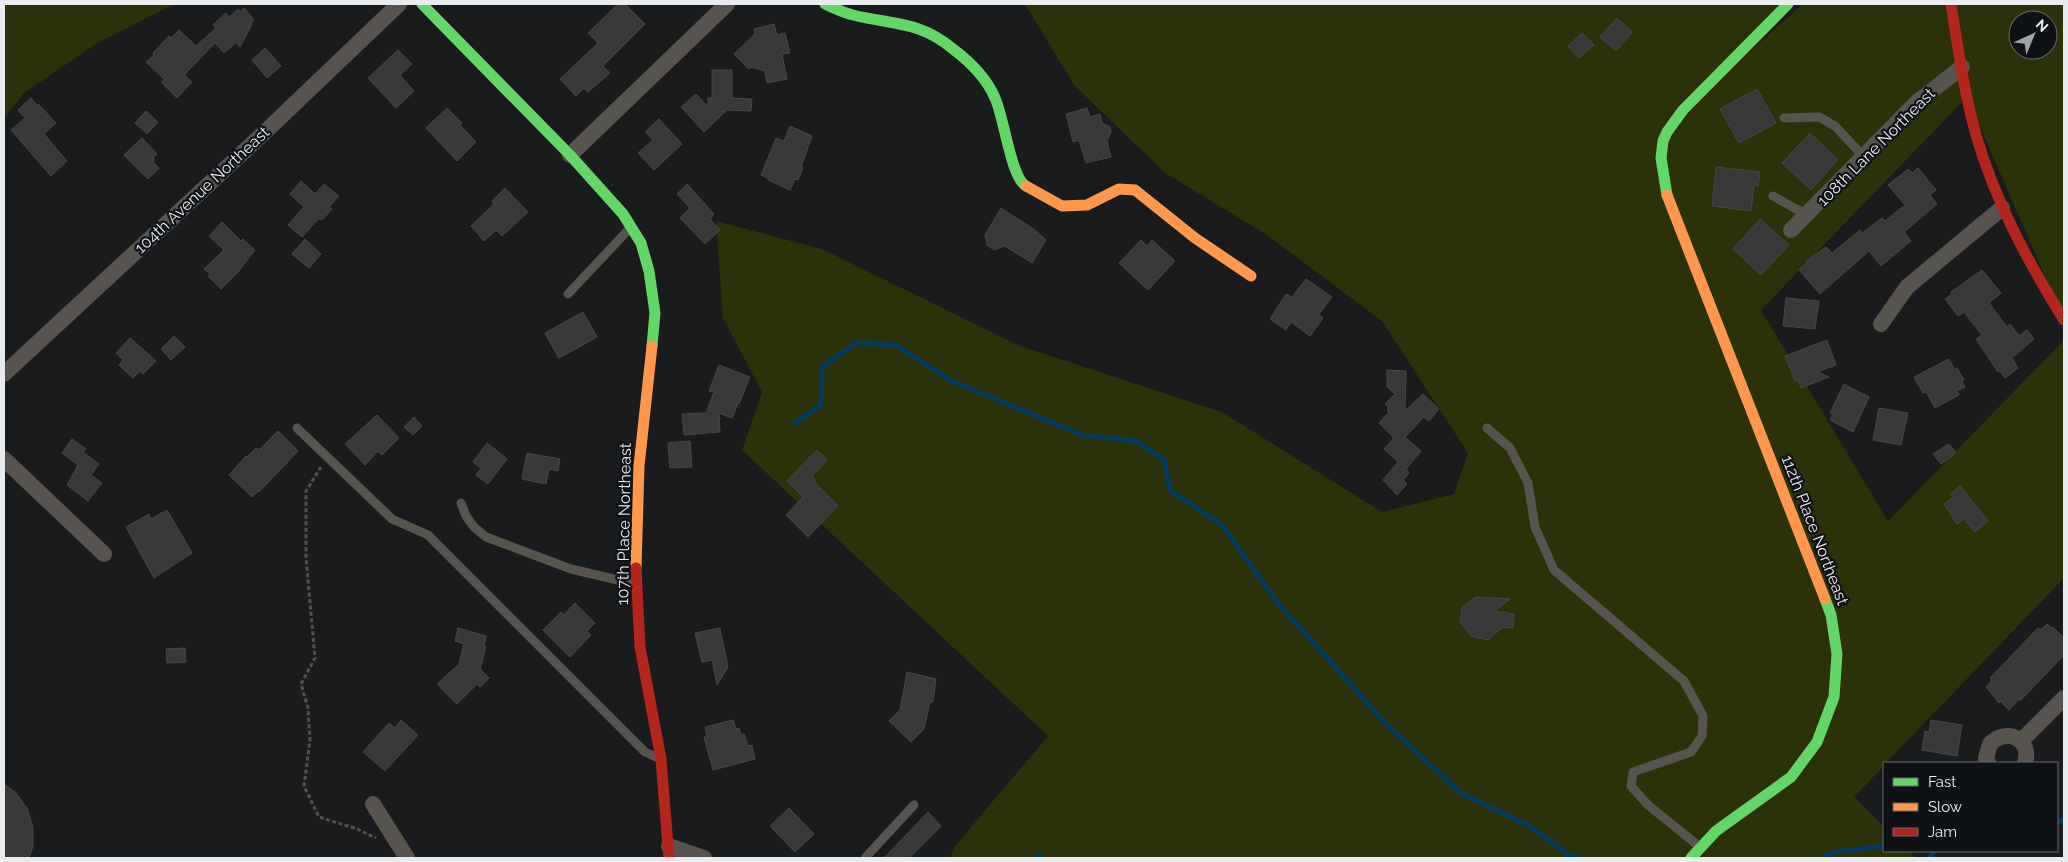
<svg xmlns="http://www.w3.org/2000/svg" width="2068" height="862" viewBox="0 0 2068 862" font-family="Raleway,sans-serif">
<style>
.green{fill:#2b3108;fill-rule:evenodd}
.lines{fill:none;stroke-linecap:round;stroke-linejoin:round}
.stream{stroke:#033b5f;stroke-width:5}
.building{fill:#39393a;stroke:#464748}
.path{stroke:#545250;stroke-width:3;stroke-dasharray:4 2.5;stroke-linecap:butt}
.lane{stroke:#57534e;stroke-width:9}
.street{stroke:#57534e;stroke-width:16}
.fast{stroke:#63d668;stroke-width:11}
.slow{stroke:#ff974d;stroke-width:11}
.jam{stroke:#b3261e;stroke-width:11}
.labels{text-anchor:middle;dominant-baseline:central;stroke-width:4.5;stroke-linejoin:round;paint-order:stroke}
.street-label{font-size:16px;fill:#e9ecef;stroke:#0e1216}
</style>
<rect width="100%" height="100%" fill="#191b1d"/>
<path class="green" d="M 4,4 L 174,4 L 96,44 L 24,93 L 4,119 Z
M 1025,4 L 1788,4 L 1691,103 L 1803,4 L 2064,4 L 2064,320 L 1967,97 L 1761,310 L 1888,521 L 2064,340 L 2064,578 L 1886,763 L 1884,763 L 1884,766 L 1854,797 L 1884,827 L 1884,851 L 1909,851 L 1916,858 L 950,858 L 955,846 L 1048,736 L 742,450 L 762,392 L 723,318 L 716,221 L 822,249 L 1020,346 L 1222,412 L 1382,512 L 1454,494 L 1468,453 L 1382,321 L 1267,235 L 1165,173 L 1074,85 ZM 2018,20 L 2048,20 L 2048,50 L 2018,50 Z"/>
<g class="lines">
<path class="stream" d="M 795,423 L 821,405 L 822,367 L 856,343 L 896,345 L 950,380 L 1082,435 L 1137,441 L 1164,460 L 1170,490 L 1223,526 L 1277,602 L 1387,725 L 1461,793 L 1531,827 L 1570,856 L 1581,858
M 2057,822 L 2064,820
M 1039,854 L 1039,858
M 1823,858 L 1835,852 L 1884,846
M 1930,858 L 1934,851"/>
</g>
<path class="building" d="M 618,4 L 625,4 L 645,24 L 603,66 L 610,73 L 588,92 L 584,88 L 576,96 L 560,79 L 598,43 L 588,33 Z
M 244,8 L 254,20 L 251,23 L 252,24 L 240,47 L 236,42 L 224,53 L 215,43 L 184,75 L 192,82 L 177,98 L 161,82 L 165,80 L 146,62 L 154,55 L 153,53 L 169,36 L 171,38 L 179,30 L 196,46 L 216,28 L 213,25 L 226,13 L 229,17 L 238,9 L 240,12 Z
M 1617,18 L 1632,32 L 1616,51 L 1600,37 Z
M 774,24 L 777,35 L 785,33 L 790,53 L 782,54 L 787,79 L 767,83 L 765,71 L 751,67 L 749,69 L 734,54 L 755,34 L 754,29 Z
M 1582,33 L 1594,45 L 1579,58 L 1568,46 Z
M 265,48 L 281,66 L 267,78 L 252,60 Z
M 398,50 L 412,64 L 400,75 L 414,91 L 396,108 L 368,78 Z
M 712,70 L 732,70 L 732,98 L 752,99 L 751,111 L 727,110 L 704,132 L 681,107 L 696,94 L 708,107 L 708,98 L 712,98 Z
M 1757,89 L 1776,123 L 1739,143 L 1720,109 Z
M 31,98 L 37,105 L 38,104 L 56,123 L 44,134 L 67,161 L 51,176 L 11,130 L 25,118 L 18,110 Z
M 447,108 L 462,123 L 460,125 L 476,142 L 457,161 L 426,128 Z
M 1087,108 L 1090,117 L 1100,114 L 1102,123 L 1110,127 L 1111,132 L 1107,141 L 1111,157 L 1086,163 L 1079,140 L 1073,142 L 1066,114 Z
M 146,111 L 158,122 L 147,134 L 135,123 Z
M 659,119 L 682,144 L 654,170 L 638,153 L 653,140 L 645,132 Z
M 790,126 L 812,136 L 801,167 L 803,168 L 798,180 L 795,179 L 790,190 L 768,180 L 768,178 L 761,175 L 776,138 L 784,141 Z
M 1810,133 L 1838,160 L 1811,190 L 1782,163 Z
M 142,138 L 157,154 L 153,158 L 154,160 L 153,162 L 159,168 L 148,179 L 124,155 Z
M 1716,167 L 1760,172 L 1758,186 L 1754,185 L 1751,211 L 1712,206 Z
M 1918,168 L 1936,190 L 1930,195 L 1937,204 L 1904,232 L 1911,241 L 1881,266 L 1869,251 L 1820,294 L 1799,270 L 1807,263 L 1806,261 L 1826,247 L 1832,253 L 1860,230 L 1862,233 L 1882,218 L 1885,221 L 1905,205 L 1888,185 L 1908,169 L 1912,173 Z
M 301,181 L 315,194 L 324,184 L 339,196 L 329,207 L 332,209 L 322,220 L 319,218 L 302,237 L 288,225 L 304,207 L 290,194 Z
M 687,184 L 714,214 L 710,219 L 720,230 L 705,244 L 680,218 L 690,208 L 677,194 Z
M 505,188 L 528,212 L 502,236 L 496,230 L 484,241 L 471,226 L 494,204 L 492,201 Z
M 1001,208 L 1035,230 L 1046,240 L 1032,263 L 1005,246 L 994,250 L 987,245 L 985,235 Z
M 1760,219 L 1789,245 L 1761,275 L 1733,249 Z
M 222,222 L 241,241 L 243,239 L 255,250 L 238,272 L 221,289 L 208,276 L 210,274 L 204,269 L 224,250 L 209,236 Z
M 305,239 L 321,254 L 309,268 L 292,254 Z
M 1141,240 L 1147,246 L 1152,240 L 1175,261 L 1148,290 L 1119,263 Z
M 1982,270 L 2001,293 L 1989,303 L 2007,327 L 2010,324 L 2019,336 L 2027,330 L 2034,339 L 2012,358 L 2018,368 L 2005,378 L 2000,371 L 1998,372 L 1976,339 L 1982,335 L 1964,312 L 1958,316 L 1945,299 L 1952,294 L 1951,292 Z
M 1306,279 L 1332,297 L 1319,314 L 1323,318 L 1310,336 L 1291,322 L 1286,330 L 1270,319 L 1286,294 L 1292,297 Z
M 1786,298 L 1819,301 L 1815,329 L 1783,326 Z
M 583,312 L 597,337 L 559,358 L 545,333 Z
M 174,336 L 185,347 L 171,360 L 161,349 Z
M 130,338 L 156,361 L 143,374 L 140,371 L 133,378 L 119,365 L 123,360 L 116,353 Z
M 1827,340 L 1836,365 L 1817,372 L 1829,377 L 1801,388 L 1798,380 L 1795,381 L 1785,356 Z
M 1949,359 L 1955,370 L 1957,368 L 1964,380 L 1962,381 L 1965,387 L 1957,391 L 1959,395 L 1935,408 L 1926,392 L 1923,393 L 1914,377 Z
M 719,365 L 750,377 L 739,404 L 738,403 L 732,418 L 719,413 L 720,432 L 684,435 L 682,414 L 706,413 L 714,392 L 709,391 Z
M 1387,370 L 1406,371 L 1405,411 L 1423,394 L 1439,409 L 1429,421 L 1424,417 L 1405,437 L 1421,451 L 1406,469 L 1409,473 L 1403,480 L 1407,484 L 1397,495 L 1383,480 L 1398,462 L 1384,449 L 1394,438 L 1379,423 L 1389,412 L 1387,410 L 1389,408 L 1385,404 L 1395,394 L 1387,387 Z
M 1844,384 L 1869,397 L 1853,432 L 1830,420 L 1833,414 L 1830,413 Z
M 1879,408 L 1908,413 L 1901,445 L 1873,440 Z
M 377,415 L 399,438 L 382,455 L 378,451 L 365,465 L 345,444 Z
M 414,417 L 422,426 L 413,435 L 404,427 Z
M 278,431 L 298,451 L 259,492 L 258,491 L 252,497 L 229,475 L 246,456 L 247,457 L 256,448 L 259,450 Z
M 72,439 L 86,449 L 83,452 L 99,464 L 91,475 L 102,483 L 88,501 L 67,485 L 78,465 L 62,453 Z
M 690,441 L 692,467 L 670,468 L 668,443 Z
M 487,443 L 507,459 L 488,484 L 476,475 L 481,468 L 473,462 Z
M 1949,444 L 1956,453 L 1941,464 L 1933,454 Z
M 817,450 L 827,460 L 812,476 L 815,480 L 814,482 L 838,506 L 808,537 L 786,515 L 803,497 L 787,481 Z
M 527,453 L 560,459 L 558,471 L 549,469 L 546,484 L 522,479 Z
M 1960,486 L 1988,521 L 1975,532 L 1964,519 L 1957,524 L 1944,504 L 1953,497 L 1951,494 Z
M 167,510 L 192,553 L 154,578 L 126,527 L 149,514 L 151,519 Z
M 1475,597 L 1510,599 L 1494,611 L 1514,614 L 1513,628 L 1503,627 L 1488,640 L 1471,636 L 1460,622 L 1462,608 Z
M 575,603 L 595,623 L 587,631 L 591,635 L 570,657 L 543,630 L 561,612 L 564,615 Z
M 2047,624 L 2052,628 L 2053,627 L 2064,638 L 2064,655 L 2020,701 L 2019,699 L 2009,710 L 2000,701 L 1999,703 L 1986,687 L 1992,680 L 1990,678 L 2038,628 L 2041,630 Z
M 458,628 L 486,636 L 484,647 L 486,647 L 480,669 L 489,678 L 480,687 L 477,684 L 457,704 L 437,684 L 459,664 L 464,644 L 455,641 Z
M 720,628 L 728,667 L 717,685 L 712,660 L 702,662 L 695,633 Z
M 185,648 L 186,662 L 167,663 L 166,649 Z
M 907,672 L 936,679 L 933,702 L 930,702 L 924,729 L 911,742 L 889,721 L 900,710 Z
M 401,720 L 418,735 L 385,771 L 363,752 L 389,723 L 395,728 Z
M 733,720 L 736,729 L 739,728 L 741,735 L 744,734 L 748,746 L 752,745 L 755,759 L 713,770 L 704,737 L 707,737 L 705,727 Z
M 1931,720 L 1962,725 L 1957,756 L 1922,750 L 1925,731 L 1929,732 Z
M 4,784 L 16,793 L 27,808 L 33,827 L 33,846 L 29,858 L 4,858 Z
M 789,808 L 814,834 L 795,852 L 770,826 Z
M 928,812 L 941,826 L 909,858 L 884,858 Z"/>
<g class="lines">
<path class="path" d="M 321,467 L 306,491 L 306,558 L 315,658 L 301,684 L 308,708 L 310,740 L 304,786 L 319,817 L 357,829 L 376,838"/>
<path class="lane" d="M 1784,118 L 1819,117 L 1835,126 L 1864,157
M 1773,196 L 1807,215
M 568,294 L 631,227
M 297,428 L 392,519 L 428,535 L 645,752 L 658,758
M 1487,428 L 1510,448 L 1528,483 L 1535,527 L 1554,570 L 1684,681 L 1703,716 L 1702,736 L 1691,752 L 1633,772 L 1631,786 L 1648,805 L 1700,847
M 461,503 L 466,516 L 474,527 L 486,537 L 571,569 L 635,584
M 865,858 L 914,805"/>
<path class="street" d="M 570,155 L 727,4
M 1791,230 L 1916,103 L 1962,67
M 1881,324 L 1907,287 L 2002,208
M 4,374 L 265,132 L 399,4
M 4,459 L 104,554
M 2021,741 L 2064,698
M 1988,763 L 1986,758 L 1990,744 C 2007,727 2032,739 2025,763
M 373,804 L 407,858
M 669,846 L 704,858"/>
<path class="fast" d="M 422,4 L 570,155 L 623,214 L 641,243 L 649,271 L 655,313 L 652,346
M 825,4 C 834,8 844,13 853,15 C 893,25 920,21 953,49 C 969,61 987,79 995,98 C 1004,117 1011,178 1026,186
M 1667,195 L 1661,158 L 1663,141 L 1667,132 L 1683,110 L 1788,4
M 1691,858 L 1716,831 L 1791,777 L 1817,742 L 1834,697 L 1837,654 L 1831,615 L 1825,599"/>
<path class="slow" d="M 1026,186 L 1062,206 L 1087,205 L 1119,189 L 1135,190 L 1195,238 L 1251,276
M 1667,195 L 1825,599
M 636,568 L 639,466 L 652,346"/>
<path class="jam" d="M 1951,4 C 1958,48 1964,92 1976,135 C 1995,201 2028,262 2064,320
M 636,568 L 640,647 L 661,759 L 669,858"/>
</g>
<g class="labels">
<g class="street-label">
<text transform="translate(1876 147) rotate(-45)">108th Lane Northeast</text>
<text transform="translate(202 190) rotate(-43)">104th Avenue Northeast</text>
<text transform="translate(624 524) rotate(-89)">107th Place Northeast</text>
<text transform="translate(1815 530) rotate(69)">112th Place Northeast</text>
</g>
</g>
<rect width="2068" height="862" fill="none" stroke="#e9ecef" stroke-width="10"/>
<rect x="1883" y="762" width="175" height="90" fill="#0e1216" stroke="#66696d"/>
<rect x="1893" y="778" width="25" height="8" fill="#63d668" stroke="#66696d"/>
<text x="1928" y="787" font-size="15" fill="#e9ecef">Fast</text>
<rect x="1893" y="803" width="25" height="8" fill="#ff974d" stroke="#66696d"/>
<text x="1928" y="812" font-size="15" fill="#e9ecef">Slow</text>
<rect x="1893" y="828" width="25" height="8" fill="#b3261e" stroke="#66696d"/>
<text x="1928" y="837" font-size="15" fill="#e9ecef">Jam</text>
<g transform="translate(2033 35) rotate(44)"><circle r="24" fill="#0e1216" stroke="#66696d"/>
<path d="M0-4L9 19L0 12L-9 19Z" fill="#a0a3a6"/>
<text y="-8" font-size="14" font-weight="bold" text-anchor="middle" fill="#e9ecef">N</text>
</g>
</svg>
